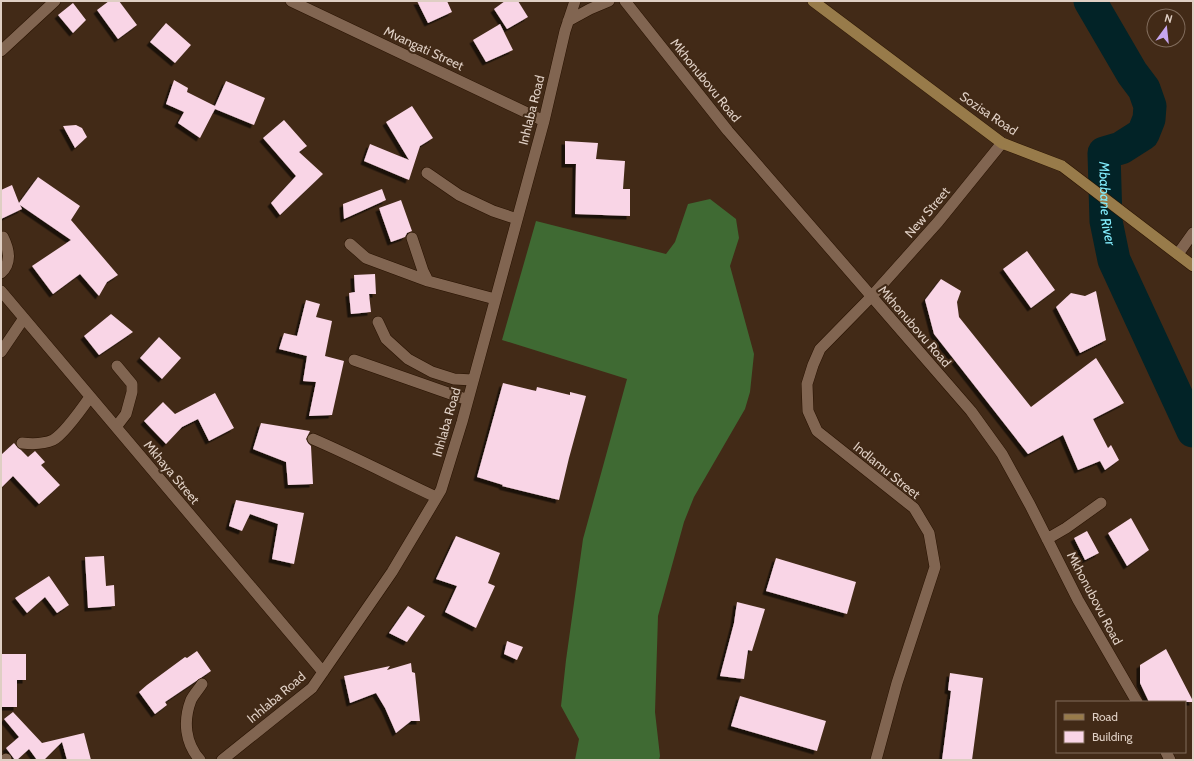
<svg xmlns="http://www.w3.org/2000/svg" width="1194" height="761" viewBox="0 0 1194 761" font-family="Cabin,sans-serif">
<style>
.forest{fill:#3f6a33}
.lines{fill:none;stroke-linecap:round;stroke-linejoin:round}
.river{stroke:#022327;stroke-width:33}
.building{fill:#f9d5e6;filter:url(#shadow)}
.minor-casing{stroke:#281201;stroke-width:12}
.primary-casing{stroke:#281201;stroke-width:12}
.minor{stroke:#816551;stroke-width:11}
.primary{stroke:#987b4a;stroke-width:11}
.labels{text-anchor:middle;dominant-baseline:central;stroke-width:4;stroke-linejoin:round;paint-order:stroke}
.street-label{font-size:13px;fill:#dfcfc4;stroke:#422a17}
.water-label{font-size:14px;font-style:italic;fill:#82ecfc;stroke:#422a17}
</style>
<defs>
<filter id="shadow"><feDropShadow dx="-3.5" dy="3.5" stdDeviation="0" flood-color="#0009"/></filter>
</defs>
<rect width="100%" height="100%" fill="#422a17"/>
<path class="forest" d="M 710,199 L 736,219 L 739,238 L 730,266 L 754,354 L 750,392 L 745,409 L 694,497 L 684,522 L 658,616 L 655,712 L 660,756 L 659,760 L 575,760 L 579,739 L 561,706 L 566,660 L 583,539 L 627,379 L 502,340 L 536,221 L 666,254 L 675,242 L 688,204 Z"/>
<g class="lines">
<path class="river" id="s1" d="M 1090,1 L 1132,73 L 1144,89 L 1150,106 L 1149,119 L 1143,134 L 1121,148 L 1104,153 L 1106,221 L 1114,260 L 1193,431"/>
</g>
<path class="building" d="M 109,1 L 119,1 L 137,25 L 118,39 L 97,10 Z
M 417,1 L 447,1 L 452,12 L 428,23 Z
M 505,1 L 518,1 L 528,17 L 507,29 L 494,9 Z
M 73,3 L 86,20 L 73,33 L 58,15 Z
M 166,23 L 191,45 L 175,63 L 150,42 Z
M 500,24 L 513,50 L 486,62 L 473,40 Z
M 174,80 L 188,88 L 187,92 L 215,106 L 226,81 L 265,98 L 254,125 L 215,109 L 200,138 L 178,123 L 184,112 L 166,104 Z
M 412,106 L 433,138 L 420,146 L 409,180 L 364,161 L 370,144 L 409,160 L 386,122 Z
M 284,120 L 307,146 L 299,152 L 323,174 L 280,215 L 271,203 L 296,176 L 263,138 Z
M 76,125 L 82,128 L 87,137 L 75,148 L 63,126 Z
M 565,141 L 598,143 L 596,159 L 625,161 L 623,189 L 630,189 L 630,216 L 575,214 L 576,164 L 565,164 Z
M 38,177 L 80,206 L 71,220 L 118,275 L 107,282 L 99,296 L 80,274 L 53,294 L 32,266 L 71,240 L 20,205 L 22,209 L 1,219 L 1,190 L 12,185 L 19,203 Z
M 382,189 L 386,200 L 344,219 L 343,204 Z
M 401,200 L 412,231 L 407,233 L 405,237 L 391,242 L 379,208 Z
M 1027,251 L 1055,290 L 1031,308 L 1003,269 Z
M 375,274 L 376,294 L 369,294 L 371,312 L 351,314 L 349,293 L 355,292 L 354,275 Z
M 941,279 L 961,291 L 957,302 L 959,317 L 1031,407 L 1096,358 L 1124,403 L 1093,419 L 1108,448 L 1111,445 L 1119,460 L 1105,470 L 1100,461 L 1078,470 L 1063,435 L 1028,454 L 934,334 L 925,300 Z
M 1096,291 L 1106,340 L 1080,353 L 1056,307 L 1071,293 L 1085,296 Z
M 306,300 L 320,304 L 316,317 L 332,321 L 325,356 L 344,361 L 332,415 L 309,416 L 316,382 L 303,381 L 307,356 L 279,349 L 284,333 L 297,336 Z
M 111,314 L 133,332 L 99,355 L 84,336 Z
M 159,337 L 181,358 L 162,379 L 140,358 Z
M 503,383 L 536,391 L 537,387 L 570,395 L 570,392 L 586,396 L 569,458 L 559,500 L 502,486 L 503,485 L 477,477 Z
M 215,393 L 234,428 L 209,441 L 198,419 L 182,427 L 166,444 L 144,421 L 163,402 L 175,414 Z
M 261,423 L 310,431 L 306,439 L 308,443 L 311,446 L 313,484 L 288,485 L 286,462 L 253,449 Z
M 14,443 L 18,448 L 21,450 L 28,457 L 35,451 L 45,462 L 41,465 L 60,485 L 39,504 L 13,476 L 1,488 L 1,455 Z
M 236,500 L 304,513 L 294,564 L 272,559 L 278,524 L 250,514 L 242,531 L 229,526 Z
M 1131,518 L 1149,550 L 1127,566 L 1108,533 Z
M 1087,531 L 1099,553 L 1085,560 L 1074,538 Z
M 456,536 L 500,553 L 488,583 L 495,586 L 476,628 L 445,612 L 457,586 L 436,579 Z
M 104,556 L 106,586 L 114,585 L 115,606 L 88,608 L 85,557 Z
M 776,558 L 856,582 L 847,614 L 766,591 Z
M 49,576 L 69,605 L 57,613 L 45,597 L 27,613 L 15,598 Z
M 737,602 L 765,609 L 752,651 L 748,650 L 744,679 L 720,676 L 734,623 Z
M 408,606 L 425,616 L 407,642 L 389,633 Z
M 507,641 L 523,647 L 517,660 L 504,654 Z
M 1166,649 L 1193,701 L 1193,702 L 1149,702 L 1140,683 L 1140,665 Z
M 197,651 L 211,671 L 165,702 L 167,705 L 155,714 L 139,692 L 147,685 L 185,657 L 187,658 Z
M 1,654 L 26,654 L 26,680 L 17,680 L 17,707 L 1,707 Z
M 411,663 L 412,672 L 415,673 L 420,721 L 411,721 L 396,733 L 385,708 L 376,693 L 350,703 L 344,676 L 390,666 L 387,670 Z
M 950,673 L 983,678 L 972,760 L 942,760 L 951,691 L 948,690 Z
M 740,696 L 826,721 L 817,751 L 731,726 Z
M 13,712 L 42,743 L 84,733 L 91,760 L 67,760 L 62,742 L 44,760 L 37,760 L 29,749 L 17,760 L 15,760 L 6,748 L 19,737 L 4,719 Z"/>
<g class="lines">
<defs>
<path id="minor" d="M 291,1 L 544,121
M 625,1 L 728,131 L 971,411 L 1002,454 L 1030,505 L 1078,600 L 1137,702
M 568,21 L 590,9 L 609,1
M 1,51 L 55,1
M 427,173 L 459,195 L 493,211 L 517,219
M 412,238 L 423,271 L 428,281
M 350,244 L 366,258 L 428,281 L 495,299
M 1178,254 L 1193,233
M 1,273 C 12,263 9,249 3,237
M 1,291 L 323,672
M 378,322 L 386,339 L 408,359 L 432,372 L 454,379 L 473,380
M 1,352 L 24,318
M 354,360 L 468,400
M 116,427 L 126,414 L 132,392 L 132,384 L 117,366
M 313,439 C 355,457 395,478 436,497
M 22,443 C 31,444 44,444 53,440 C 64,434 83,407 90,397
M 1047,539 L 1066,528 L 1101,503
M 1166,752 L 1170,760
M 5,760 L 6,759
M 200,760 C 185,743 183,721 191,700 C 194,694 199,689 202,684
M 222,760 L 312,688 L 392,572 L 441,490 L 462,422 L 544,121 L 565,31 L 575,1
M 876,760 L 897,683 L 935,567 L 929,533 L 914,508 L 817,431 L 808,411 L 807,384 L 813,365 L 820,349 L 871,297 L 938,222 L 1002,143"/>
<path id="primary" d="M 813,1 L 1002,143 L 1062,166 L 1193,266"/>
</defs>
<use href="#minor" class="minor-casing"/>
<use href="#primary" class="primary-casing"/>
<use href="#minor" class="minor"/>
<use href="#primary" class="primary"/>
</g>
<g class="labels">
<g class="street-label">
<text transform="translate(424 48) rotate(25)">Mvangati Street</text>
<text transform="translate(706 80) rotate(51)">Mkhonubovu Road</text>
<text transform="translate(531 110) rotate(-76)">Inhlaba Road</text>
<text transform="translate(989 113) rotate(34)">Sozisa Road</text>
<text transform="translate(927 212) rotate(-50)">New Street</text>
<text transform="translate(915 326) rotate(49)">Mkhonubovu Road</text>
<text transform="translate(446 422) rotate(-74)">Inhlaba Road</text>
<text transform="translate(887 470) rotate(39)">Indlamu Street</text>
<text transform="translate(172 472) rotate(50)">Mkhaya Street</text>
<text transform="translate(1095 598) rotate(62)">Mkhonubovu Road</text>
<text transform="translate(276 697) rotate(-40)">Inhlaba Road</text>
</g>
<g class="water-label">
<text stroke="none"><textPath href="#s1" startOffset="245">Mbabane River</textPath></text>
</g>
</g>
<rect width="1194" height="761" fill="none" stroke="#dfcfc4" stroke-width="4"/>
<rect x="1056" y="701" width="130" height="52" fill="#422a17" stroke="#816c5c"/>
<rect x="1064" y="714" width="20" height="6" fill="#987b4a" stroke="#816c5c"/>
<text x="1092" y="721" font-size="12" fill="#dfcfc4">Road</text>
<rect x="1064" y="731" width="20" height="12" fill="#f9d5e6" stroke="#816c5c"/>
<text x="1092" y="741" font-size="12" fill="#dfcfc4">Building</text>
<g transform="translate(1166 28) rotate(15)"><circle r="19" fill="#422a17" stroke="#816c5c"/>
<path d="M0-3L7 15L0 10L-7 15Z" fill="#c6a6f0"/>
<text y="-6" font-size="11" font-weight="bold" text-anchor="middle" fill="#dfcfc4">N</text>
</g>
</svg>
